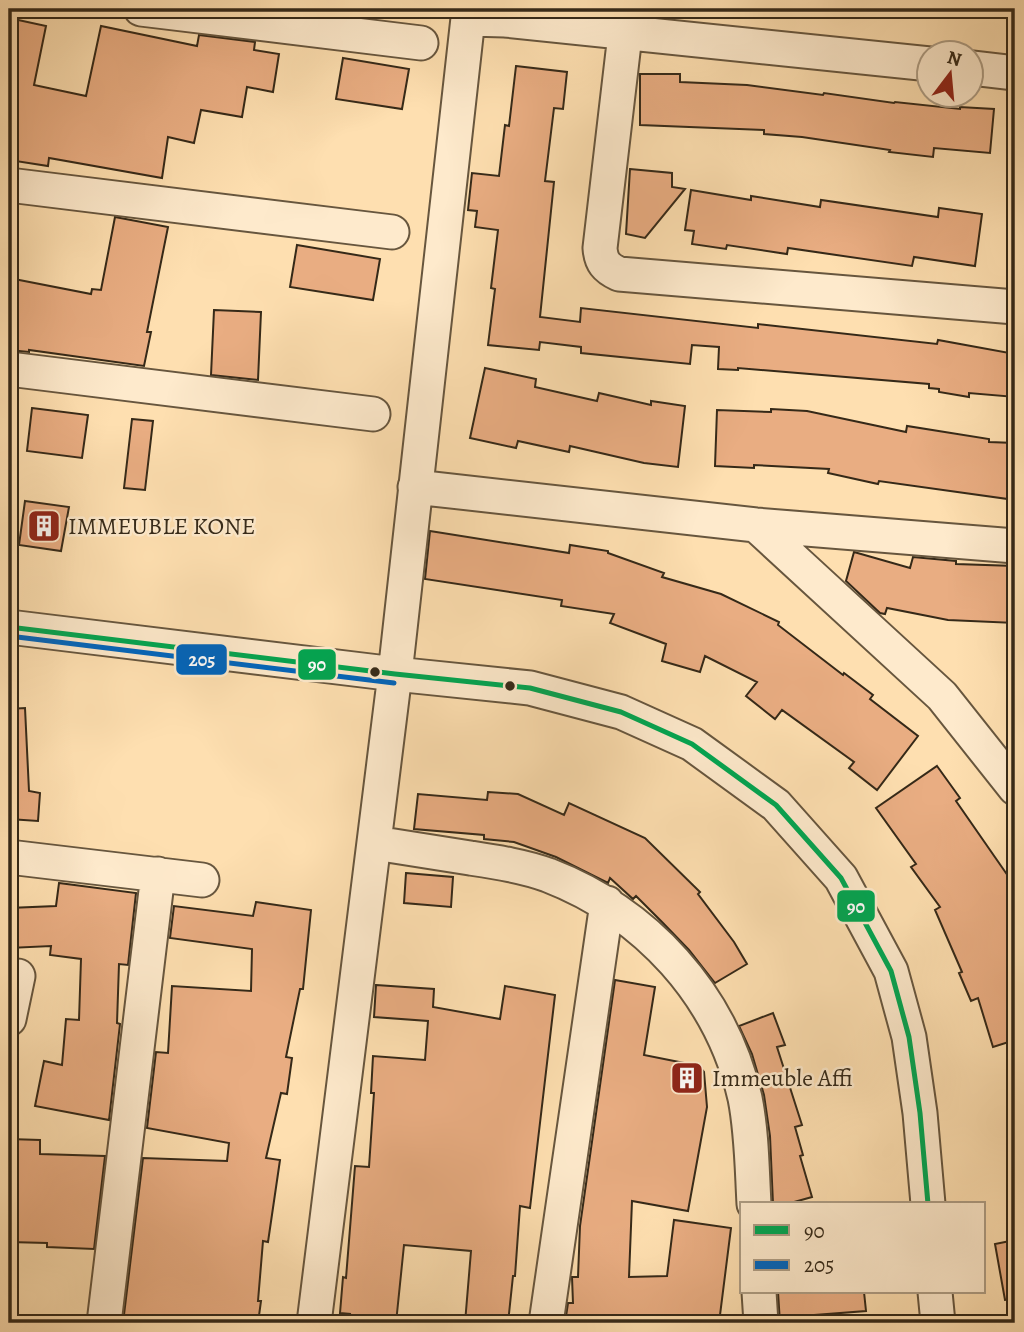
<svg xmlns="http://www.w3.org/2000/svg" width="1024" height="1332" viewBox="0 0 1024 1332" font-family="Alegreya,serif">
<style>
.building{fill:#e9ad82;stroke:#352918;stroke-width:2}
.lines{fill:none;stroke-linecap:round;stroke-linejoin:round}
.minor-casing{stroke:#67563e;stroke-width:37}
.minor{stroke:#feeacc;stroke-width:33}
.bus-1-casing{stroke:#feeacc;stroke-width:10}
.bus-2-casing{stroke:#feeacc;stroke-width:10}
.bus-1{stroke:#00a651;stroke-width:5}
.bus-2{stroke:#0065bd;stroke-width:5}
.bus-dot{fill:#352918;stroke:#feeacc;stroke-width:2.5}
.labels{text-anchor:middle;dominant-baseline:central;stroke-width:5;stroke-linejoin:round;paint-order:stroke}
.poi-label{font-size:24px;fill:#352918;stroke:#feeacc;text-anchor:start}
.line-badge{stroke:#feeacc;stroke-width:2.5}
.badge-label{font-size:19px;text-anchor:middle;font-weight:bold;fill:#fff}
</style>
<rect width="100%" height="100%" fill="#fedfb0"/>
<filter id="stains"><feTurbulence type="fractalNoise" baseFrequency=".00286" numOctaves="4"/><feColorMatrix values="0 0 0 0 .2 0 0 0 0 .09 0 0 0 0 .02 0 0 0 .5 -.17"/></filter>
<radialGradient id="worn" r=".72"><stop offset=".6" stop-color="#630" stop-opacity="0"/><stop offset="1" stop-color="#630" stop-opacity=".3"/></radialGradient>
<path class="building" d="M 9,18 L 46,26 L 34,85 L 86,96 L 101,26 L 197,46 L 199,35 L 255,42 L 254,50 L 279,54 L 273,92 L 247,87 L 242,117 L 201,110 L 194,143 L 168,137 L 162,178 L 49,158 L 48,166 L 9,160 Z
M 343,58 L 409,69 L 402,109 L 336,99 Z
M 516,66 L 567,72 L 563,109 L 554,108 L 545,181 L 554,182 L 540,317 L 580,322 L 581,308 L 758,328 L 758,324 L 937,344 L 938,340 L 1015,354 L 1015,397 L 969,393 L 969,397 L 939,392 L 939,389 L 929,388 L 929,384 L 738,368 L 738,370 L 718,369 L 719,347 L 692,345 L 690,364 L 581,353 L 581,347 L 540,342 L 539,350 L 488,345 L 495,289 L 491,288 L 498,230 L 475,227 L 477,211 L 468,210 L 472,173 L 499,176 L 505,125 L 509,126 Z
M 640,74 L 680,74 L 680,82 L 747,85 L 823,95 L 824,93 L 894,103 L 895,102 L 960,109 L 960,107 L 994,109 L 990,153 L 934,148 L 933,157 L 889,152 L 890,150 L 802,137 L 764,134 L 764,130 L 640,125 Z
M 630,169 L 672,173 L 672,187 L 685,189 L 645,238 L 626,234 Z
M 691,190 L 751,200 L 751,196 L 820,207 L 821,200 L 938,217 L 939,208 L 982,214 L 975,266 L 914,257 L 912,266 L 788,248 L 787,254 L 727,245 L 726,249 L 692,244 L 694,231 L 685,230 Z
M 115,217 L 168,227 L 147,332 L 151,332 L 144,366 L 29,350 L 29,352 L 9,350 L 9,278 L 91,294 L 92,289 L 101,290 Z
M 297,245 L 380,259 L 373,300 L 290,287 Z
M 214,310 L 261,312 L 258,380 L 211,375 Z
M 485,368 L 536,379 L 535,387 L 597,401 L 599,393 L 651,405 L 651,401 L 685,406 L 678,467 L 644,463 L 570,446 L 569,452 L 518,441 L 516,448 L 470,438 Z
M 32,408 L 88,415 L 82,458 L 27,451 Z
M 771,409 L 807,411 L 906,432 L 907,426 L 989,439 L 989,442 L 1015,443 L 1015,500 L 879,481 L 878,484 L 828,473 L 829,469 L 754,465 L 754,468 L 715,466 L 717,410 L 771,412 Z
M 132,419 L 153,421 L 145,490 L 124,488 Z
M 25,501 L 69,507 L 61,551 L 19,545 Z
M 430,531 L 569,553 L 570,545 L 608,551 L 608,553 L 664,573 L 662,577 L 721,594 L 779,622 L 778,625 L 843,675 L 844,673 L 873,695 L 870,699 L 918,736 L 877,790 L 849,768 L 854,762 L 782,710 L 775,719 L 746,696 L 757,682 L 705,656 L 700,672 L 662,661 L 666,644 L 610,623 L 614,614 L 561,606 L 562,600 L 425,579 Z
M 854,552 L 910,568 L 913,557 L 956,561 L 956,564 L 1015,566 L 1015,623 L 948,620 L 887,608 L 885,614 L 880,613 L 846,581 Z
M 25,708 L 29,791 L 40,793 L 38,821 L 9,819 L 9,709 Z
M 937,766 L 960,798 L 956,801 L 1015,886 L 1015,1040 L 993,1047 L 978,998 L 971,1001 L 959,973 L 962,972 L 935,910 L 940,907 L 911,867 L 916,864 L 876,808 Z
M 488,792 L 518,794 L 564,815 L 569,803 L 645,838 L 700,892 L 698,894 L 734,942 L 747,964 L 715,983 L 689,950 L 662,922 L 636,896 L 633,899 L 610,878 L 608,883 L 556,857 L 514,842 L 484,839 L 484,835 L 414,829 L 418,794 L 487,800 Z
M 406,873 L 453,877 L 451,907 L 404,903 Z
M 59,883 L 136,893 L 128,965 L 119,964 L 117,1023 L 120,1024 L 109,1120 L 35,1106 L 44,1061 L 62,1065 L 66,1019 L 79,1020 L 81,959 L 50,955 L 51,946 L 9,948 L 9,908 L 56,906 Z
M 256,902 L 311,910 L 303,989 L 300,989 L 286,1057 L 292,1058 L 287,1094 L 281,1093 L 266,1158 L 280,1160 L 268,1242 L 263,1241 L 258,1301 L 261,1301 L 258,1323 L 123,1323 L 143,1158 L 227,1161 L 229,1143 L 147,1128 L 156,1052 L 168,1053 L 172,986 L 251,991 L 252,949 L 170,938 L 174,906 L 253,916 Z
M 615,980 L 655,987 L 644,1055 L 699,1066 L 704,1072 L 707,1107 L 688,1211 L 632,1201 L 629,1277 L 667,1276 L 674,1220 L 731,1228 L 719,1323 L 565,1323 L 568,1303 L 573,1303 L 572,1277 L 578,1277 L 580,1226 Z
M 376,985 L 434,989 L 433,1007 L 500,1019 L 505,986 L 555,995 L 530,1208 L 520,1206 L 515,1276 L 513,1276 L 508,1323 L 465,1323 L 471,1251 L 404,1245 L 396,1323 L 349,1323 L 350,1314 L 340,1313 L 343,1277 L 346,1278 L 355,1166 L 369,1167 L 374,1093 L 371,1093 L 373,1056 L 425,1060 L 428,1021 L 374,1017 Z
M 773,1013 L 785,1045 L 777,1047 L 802,1125 L 795,1127 L 803,1155 L 800,1156 L 812,1197 L 787,1204 L 773,1204 L 770,1136 L 764,1095 L 752,1054 L 739,1026 Z
M 9,1139 L 40,1140 L 40,1154 L 105,1156 L 94,1249 L 47,1247 L 47,1243 L 9,1242 Z
M 1015,1240 L 1015,1299 L 1005,1300 L 995,1244 Z
M 778,1292 L 864,1292 L 866,1311 L 815,1315 L 816,1323 L 780,1323 Z"/>
<g class="lines">
<defs>
<path id="minor" d="M 141,9 L 421,43
M 628,9 L 600,248 C 601,262 606,268 619,274 L 1015,307
M 468,19 L 505,20 L 930,64
M 972,68 L 1015,73
M 9,185 L 392,232
M 9,369 L 373,414
M 415,487 L 756,525 L 1015,546
M 756,525 L 942,696 L 1015,788
M 9,627 L 395,674 L 530,688 L 621,712 L 692,744 L 776,805 L 841,878 L 891,971 L 909,1037 L 920,1113 L 928,1204
M 375,843 C 406,848 438,853 470,858 C 496,862 523,866 548,875 C 646,913 721,994 745,1098 C 752,1133 752,1169 754,1204
M 9,857 L 202,880
M 9,1019 L 18,976
M 759,1292 L 761,1323
M 935,1292 L 938,1323
M 104,1323 L 158,874
M 314,1323 L 395,674 L 469,9
M 546,1323 L 607,903"/>
</defs>
<use href="#minor" class="minor-casing"/>
<use href="#minor" class="minor"/>
<defs>
<path id="bus-1" d="M 9,627 L 395,674 L 530,688 L 621,712 L 692,744 L 776,805 L 841,878 L 891,971 L 909,1037 L 920,1113 L 928,1204"/>
<path id="bus-2" d="M 9,636 L 394,683"/>
</defs>
<use href="#bus-1" class="bus-1-casing"/>
<use href="#bus-2" class="bus-2-casing"/>
<use href="#bus-1" class="bus-1"/>
<use href="#bus-2" class="bus-2"/>
</g>
<defs>
<symbol id="building-square" viewBox="-11 -11 22 22"><rect x="-9" y="-9" width="18" height="18" rx="4" fill="#8f2418" stroke="#feeacc"/><path d="M-4-6H4V6H1V3H-1V6H-4ZM-2.5-4.3h1.7v1.8h-1.7ZM.8-4.3h1.7v1.8H.8ZM-2.5-1h1.7V.8h-1.7ZM.8-1h1.7V.8H.8Z" fill="#fff"/></symbol>
</defs>
<g fill-rule="evenodd">
<use href="#building-square" x="25" y="507" width="38" height="38"/>
<use href="#building-square" x="668" y="1059" width="38" height="38"/>
</g>
<g class="bus-dot">
<circle cx="375" cy="672" r="6"/>
<circle cx="510" cy="686" r="6"/>
</g>
<g class="labels">
<g class="poi-label">
<text x="68" y="526">IMMEUBLE KONE</text>
<text x="712" y="1078">Immeuble Affi</text>
</g>
</g>
<g class="line-badge">
<rect x="175" y="643" width="53" height="33" rx="7" fill="#0065bd"/>
<rect x="297" y="648" width="40" height="33" rx="7" fill="#00a651"/>
<rect x="836" y="889" width="40" height="34" rx="7" fill="#00a651"/>
</g>
<g class="badge-label">
<text x="202" y="666">205</text>
<text x="317" y="671">90</text>
<text x="856" y="913">90</text>
</g>
<rect width="1024" height="1332" fill="none" stroke="#fedfb0" stroke-width="35"/>
<rect x="10" y="10" width="1003" height="1311" fill="none" stroke="#352918" stroke-width="3.5"/>
<rect x="18" y="18" width="989" height="1297" fill="none" stroke="#352918" stroke-width="2"/>
<rect x="740" y="1202" width="245" height="91" fill="#feeacc" stroke="#ae9d84" stroke-width="2"/>
<rect x="754" y="1225" width="35" height="10" fill="#00a651" stroke="#ae9d84" stroke-width="2"/>
<text x="804" y="1238" font-size="21" fill="#352918">90</text>
<rect x="754" y="1260" width="35" height="10" fill="#0065bd" stroke="#ae9d84" stroke-width="2"/>
<text x="804" y="1272" font-size="21" fill="#352918">205</text>
<g transform="translate(950 74) rotate(16)"><circle r="33" fill="#feeacc" stroke="#ae9d84" stroke-width="2"/>
<path d="M0-5L12 26L0 18L-12 26Z" fill="#8f2418"/>
<text y="-10" font-size="19" font-weight="bold" text-anchor="middle" fill="#352918">N</text>
</g>
<rect width="100%" height="100%" filter="url(#stains)"/>
<rect width="100%" height="100%" fill="url(#worn)"/>
</svg>
